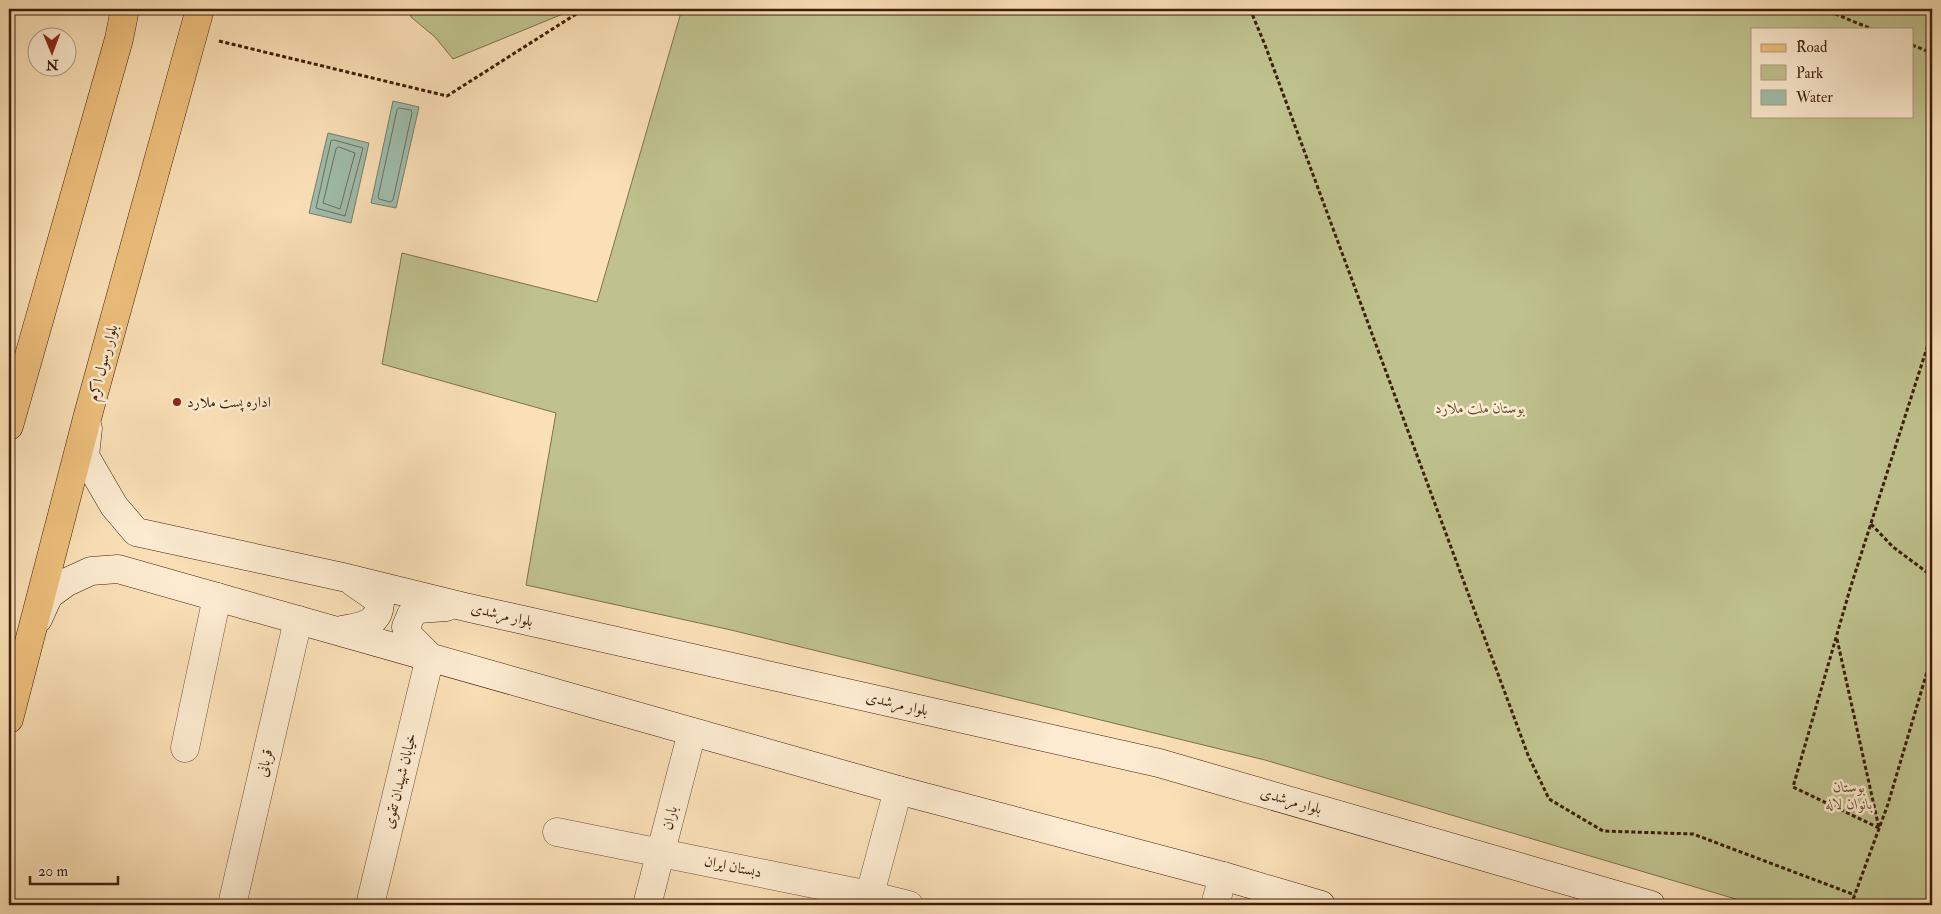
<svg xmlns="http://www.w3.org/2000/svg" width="1941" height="914" viewBox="0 0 1941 914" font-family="'IM FELL Double Pica',Amiri,serif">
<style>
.green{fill:#bfc28e;stroke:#7e704c;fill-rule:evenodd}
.water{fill:#9fbdac;stroke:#787e6b}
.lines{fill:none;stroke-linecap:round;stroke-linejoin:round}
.shore{stroke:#6e6e5b;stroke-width:1}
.minor-casing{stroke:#6c4f35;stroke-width:29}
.secondary-casing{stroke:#3d1f0a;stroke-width:29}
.primary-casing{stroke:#3d1f0a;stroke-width:29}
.path{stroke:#3d1f0a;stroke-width:3;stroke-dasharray:4 2.5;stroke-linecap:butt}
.minor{stroke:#fcebd0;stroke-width:28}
.secondary{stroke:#fcebd0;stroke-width:28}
.primary{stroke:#eec07c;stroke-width:28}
.poi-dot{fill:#8f2418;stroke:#fcebd0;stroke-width:2}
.labels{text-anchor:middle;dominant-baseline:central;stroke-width:5;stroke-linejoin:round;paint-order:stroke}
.street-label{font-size:15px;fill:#3d1f0a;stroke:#fcebd0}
.poi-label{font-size:15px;fill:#3d1f0a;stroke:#fcebd0;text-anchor:start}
.park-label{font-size:15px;font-style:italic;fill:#645032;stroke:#fcebd0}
</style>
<rect width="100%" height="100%" fill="#fbe0b7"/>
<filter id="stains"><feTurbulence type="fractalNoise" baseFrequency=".004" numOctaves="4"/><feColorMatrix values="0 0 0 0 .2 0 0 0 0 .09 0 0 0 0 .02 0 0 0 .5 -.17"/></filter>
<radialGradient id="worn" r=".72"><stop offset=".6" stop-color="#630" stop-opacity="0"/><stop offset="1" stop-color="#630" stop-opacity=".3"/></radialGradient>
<path class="green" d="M 407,9 L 575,9 L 453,59 L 435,37 L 411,17 Z
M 682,9 L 1932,9 L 1932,905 L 1756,905 L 1265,760 L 731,630 L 526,585 L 556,413 L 382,364 L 402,253 L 597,302 ZM 1752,29 L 1912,29 L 1912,116 L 1752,116 Z"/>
<path class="water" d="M 393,101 L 419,107 L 396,208 L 371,203 Z
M 328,133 L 369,143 L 351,223 L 309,213 Z"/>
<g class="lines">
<path class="shore" d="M 399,108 L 411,110 L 412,113 L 393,200 L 390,202 L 379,199 L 378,197 L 397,110 Z
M 334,140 L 363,148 L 345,216 L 316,208 L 331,141 Z
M 339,147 L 355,153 L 340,209 L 323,203 L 336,149 Z"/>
<defs>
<path id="minor" d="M 185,748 L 217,597
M 557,832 L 869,895 L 909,905
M 232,905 L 298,620
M 370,905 L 430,657
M 647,905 L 692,732
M 867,905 L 898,790
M 1215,905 L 1223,876"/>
<path id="secondary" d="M 88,428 L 85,456 L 114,506 L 136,532 L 347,578 L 465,607 L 1159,763 L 1651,905
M 38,619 L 49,595 L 67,582 L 91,571 L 118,569 L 898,790 L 1223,876 L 1321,905
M 338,631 C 358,626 380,627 380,601 L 353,582
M 430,657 L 409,636 L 406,627 L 411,615 L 418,609 L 446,607"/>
<path id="primary" d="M 9,426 L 119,39 L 125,9
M 9,719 L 89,411 L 200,9"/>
</defs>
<use href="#minor" class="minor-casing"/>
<use href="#secondary" class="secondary-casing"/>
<use href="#primary" class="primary-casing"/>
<path class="path" d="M 1250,9 L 1265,45 L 1528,755 L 1549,799 L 1603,831 L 1693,834 L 1855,895
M 1823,9 L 1872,29
M 219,41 L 447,96 L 584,9
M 1912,45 L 1932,53
M 1871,524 L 1893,547 L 1932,576
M 1837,639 L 1879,828
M 1879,828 L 1793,787 L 1850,589 L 1932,332
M 1851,905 L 1888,804 L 1932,655"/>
<use href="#minor" class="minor"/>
<use href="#secondary" class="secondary"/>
<use href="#primary" class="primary"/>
</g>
<circle class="poi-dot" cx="177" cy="402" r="5"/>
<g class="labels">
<g class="street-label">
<text transform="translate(103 363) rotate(-75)">بلوار رسول اکرم</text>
<text transform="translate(502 615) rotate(13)">بلوار مرشدی</text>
<text transform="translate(897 704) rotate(13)">بلوار مرشدی</text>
<text transform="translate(265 763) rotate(-77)">قربانی</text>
<text transform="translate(400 781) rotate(-76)">خیابان شهیدان تقوی</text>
<text transform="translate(1291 801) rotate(16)">بلوار مرشدی</text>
<text transform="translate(670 818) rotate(-76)">باران</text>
<text transform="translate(733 867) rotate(12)">دبستان ایران</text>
</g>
<g class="poi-label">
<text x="187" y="402">اداره پست ملارد</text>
</g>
<g class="park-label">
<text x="1480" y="408">بوستان ملت ملارد</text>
<text x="1849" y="787">بوستان<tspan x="1849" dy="17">بانوان لاله</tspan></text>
</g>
</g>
<rect width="1941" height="914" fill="none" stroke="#fbe0b7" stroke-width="30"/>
<rect x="10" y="10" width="1921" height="894" fill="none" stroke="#3d1f0a" stroke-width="2.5"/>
<rect x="15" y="15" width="1911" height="884" fill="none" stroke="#3d1f0a"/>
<rect x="1751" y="28" width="162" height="90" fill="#fcebd0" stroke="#b09981"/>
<rect x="1761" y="44" width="25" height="8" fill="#eec07c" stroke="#b09981"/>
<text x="1796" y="52" font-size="15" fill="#3d1f0a">Road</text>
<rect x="1761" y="65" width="25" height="15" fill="#bfc28e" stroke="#b09981"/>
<text x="1796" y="78" font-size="15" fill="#3d1f0a">Park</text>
<rect x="1761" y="90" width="25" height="15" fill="#9fbdac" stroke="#b09981"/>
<text x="1796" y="102" font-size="15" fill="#3d1f0a">Water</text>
<g transform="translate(52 52) rotate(179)"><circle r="24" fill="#fcebd0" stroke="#b09981"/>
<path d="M0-4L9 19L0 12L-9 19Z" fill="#8f2418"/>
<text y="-8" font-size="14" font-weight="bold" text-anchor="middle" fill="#3d1f0a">N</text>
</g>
<path d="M30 876v8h88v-8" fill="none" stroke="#3d1f0a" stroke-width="2.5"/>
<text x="38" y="876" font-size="15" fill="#3d1f0a" stroke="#fcebd0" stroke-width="4" paint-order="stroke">20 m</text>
<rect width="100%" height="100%" filter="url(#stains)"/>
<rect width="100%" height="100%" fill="url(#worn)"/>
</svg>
